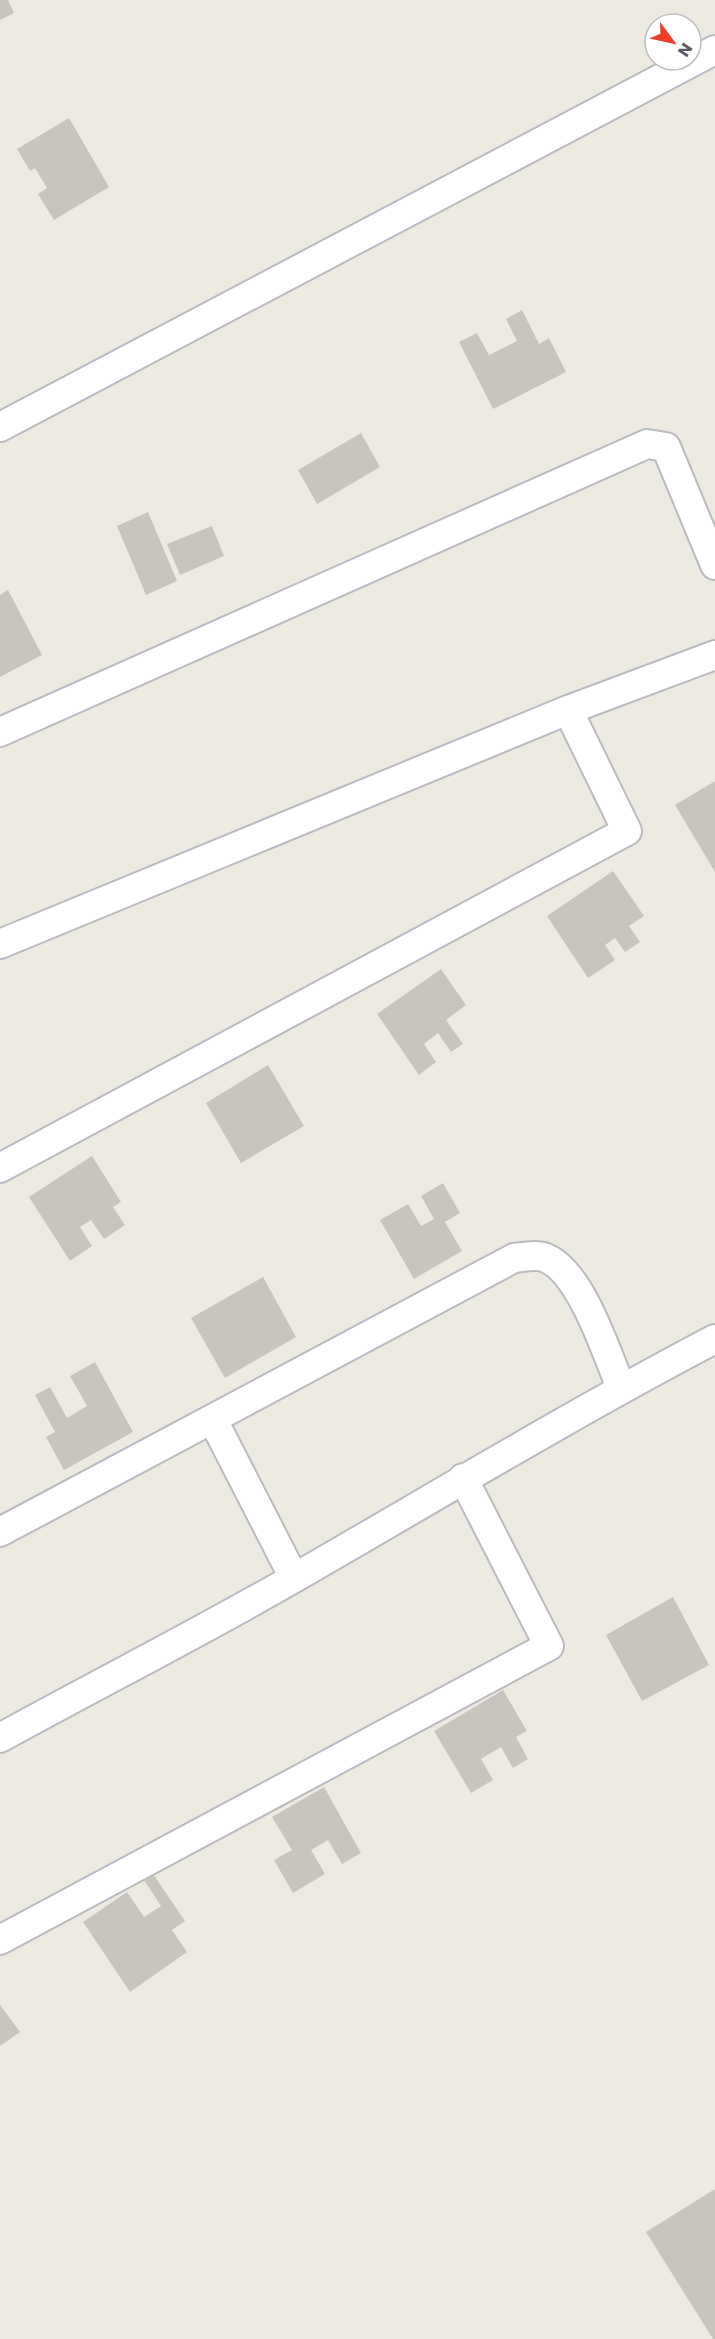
<svg xmlns="http://www.w3.org/2000/svg" width="715" height="2339" viewBox="0 0 715 2339" font-family="Poppins,sans-serif">
<style>
.building{fill:#c8c5be}
.lines{fill:none;stroke-linecap:round;stroke-linejoin:round}
.minor-casing{stroke:#b9bbc1;stroke-width:32}
.minor{stroke:#fff;stroke-width:28}
</style>
<rect width="100%" height="100%" fill="#edebe1"/>
<path class="building" d="M 0,0 L 8,0 L 14,13 L 0,20 Z
M 69,118 L 109,187 L 54,220 L 38,194 L 47,188 L 35,168 L 30,171 L 17,149 Z
M 522,310 L 539,344 L 549,338 L 566,372 L 493,409 L 459,342 L 477,333 L 489,355 L 517,341 L 506,319 Z
M 361,433 L 380,467 L 317,504 L 298,470 Z
M 148,512 L 177,581 L 146,595 L 117,526 Z
M 212,526 L 224,556 L 180,575 L 167,544 Z
M 8,590 L 42,655 L 0,677 L 0,595 Z
M 715,781 L 715,872 L 675,805 Z
M 613,871 L 644,916 L 629,926 L 640,942 L 625,952 L 615,938 L 605,945 L 615,960 L 588,978 L 547,916 Z
M 441,969 L 466,1005 L 446,1020 L 463,1044 L 451,1052 L 438,1033 L 424,1044 L 436,1062 L 419,1075 L 377,1014 Z
M 268,1065 L 304,1126 L 241,1163 L 206,1103 Z
M 92,1156 L 121,1202 L 113,1207 L 125,1225 L 104,1239 L 91,1220 L 80,1227 L 92,1246 L 70,1261 L 29,1197 Z
M 443,1183 L 460,1213 L 445,1222 L 462,1251 L 414,1279 L 380,1220 L 408,1204 L 421,1226 L 434,1219 L 421,1196 Z
M 263,1277 L 296,1337 L 225,1378 L 191,1318 Z
M 95,1362 L 133,1432 L 64,1470 L 46,1437 L 55,1432 L 35,1395 L 50,1387 L 67,1418 L 87,1406 L 70,1376 Z
M 673,1597 L 709,1665 L 642,1701 L 606,1635 Z
M 503,1690 L 527,1731 L 516,1737 L 528,1759 L 513,1768 L 501,1747 L 481,1759 L 493,1780 L 471,1793 L 434,1731 Z
M 324,1787 L 361,1853 L 342,1864 L 328,1840 L 311,1850 L 325,1874 L 293,1893 L 274,1860 L 292,1850 L 272,1817 Z
M 153,1874 L 185,1921 L 172,1930 L 187,1952 L 130,1992 L 83,1922 L 127,1892 L 144,1917 L 161,1906 L 144,1880 Z
M 0,2005 L 20,2032 L 0,2046 Z
M 715,2189 L 715,2339 L 713,2339 L 646,2232 Z"/>
<g class="lines">
<defs>
<path id="minor" d="M 0,427 L 715,50
M 0,732 L 647,444 L 666,447 L 715,565
M 0,944 L 568,710 L 715,655
M 0,1168 L 627,831 L 568,710
M 213,1420 L 294,1578
M 0,1532 L 514,1258 C 523,1257 538,1254 546,1258 C 581,1272 607,1354 621,1388
M 0,1738 C 98,1684 199,1633 296,1577 C 435,1497 572,1414 715,1339
M 0,1940 L 549,1646 L 463,1478"/>
</defs>
<use href="#minor" class="minor-casing"/>
<use href="#minor" class="minor"/>
</g>
<g transform="translate(673 42) rotate(123)"><circle r="28" fill="#ffffff" stroke="#bdbec1" stroke-width="1.5"/>
<path d="M0-4.5L10 22L0 15L-10 22Z" fill="#ee3f26"/>
<text y="-9" font-size="16" font-weight="bold" text-anchor="middle" fill="#5a5d63">N</text>
</g>
</svg>
